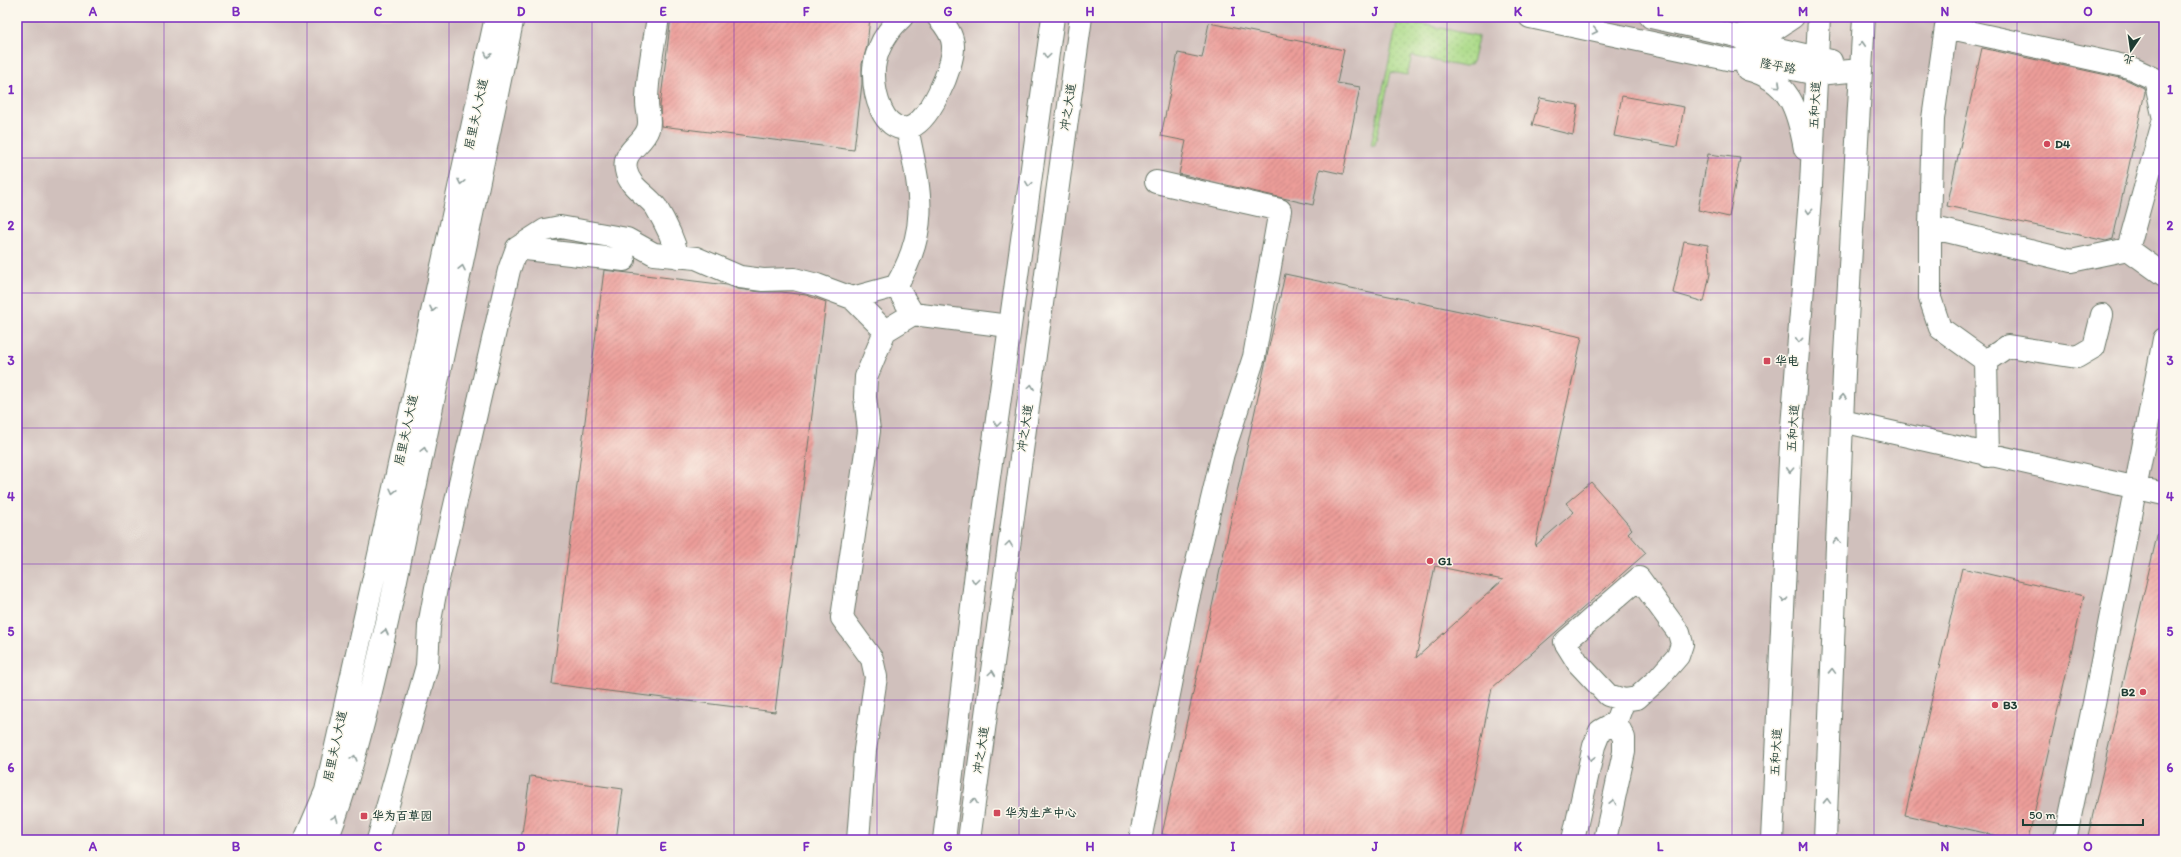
<svg xmlns="http://www.w3.org/2000/svg" width="2181" height="857" viewBox="0 0 2181 857" font-family="Itim,'LXGW WenKai TC',sans-serif">
<style>
.industrial{fill:#d0c0bc}
.grass{fill:url(#grass-dots);stroke:#648c5e}
.building{fill:url(#building-hatch);fill-rule:evenodd}
.lines{fill:none;stroke-linecap:round;stroke-linejoin:round}
.minor-casing{stroke:#6a7768;stroke-width:24}
.major-casing{stroke:#6a7768;stroke-width:24}
.minor{stroke:#fff;stroke-width:22}
.major{stroke:#fff;stroke-width:22}
.oneway{stroke:#8f9e9a}
.grid{fill:none;stroke:#7b2cbf;stroke-width:1;stroke-opacity:0.55}
.poi-dot{fill:#d1495b;stroke:#fbf7ec;stroke-width:1.5}
.labels{text-anchor:middle;dominant-baseline:central;stroke-width:3;stroke-linejoin:round;paint-order:stroke}
.street-label{font-size:12px;fill:#1f3d34;stroke:#fbf7ec}
.poi-label{font-size:12px;font-weight:bold;fill:#1f3d34;stroke:#fbf7ec;text-anchor:start}
.neatline{fill:none;stroke:#7b2cbf;stroke-width:1.5}
.grid-label{font-size:13px;text-anchor:middle;font-weight:bold;fill:#7b2cbf}
</style>
<defs>
<pattern id="grass-dots" width="8" height="8" patternUnits="userSpaceOnUse"><rect width="8" height="8" fill="#aada87"/><path d="M2 2h.1M6 6h.1" fill="none" stroke="#92bc75" stroke-width="1.8" stroke-linecap="round"/></pattern>
<pattern id="building-hatch" width="6" height="6" patternUnits="userSpaceOnUse"><rect width="6" height="6" fill="#ec9d99"/><path d="M-1 1l2-2M0 6l6-6M5 7l2-2" fill="none" stroke="#bf817e"/></pattern>
</defs>
<rect width="100%" height="100%" fill="#fbf7ec"/>
<filter id="ink" filterUnits="userSpaceOnUse"><feTurbulence type="fractalNoise" baseFrequency=".025" numOctaves="2"/><feDisplacementMap in="SourceGraphic" scale="8" xChannelSelector="R" yChannelSelector="G"/><feConvolveMatrix kernelMatrix="1 2 1 2 8 2 1 2 1" color-interpolation-filters="sRGB"/></filter>
<filter id="wash" filterUnits="userSpaceOnUse"><feTurbulence type="fractalNoise" baseFrequency=".012" numOctaves="4" result="noise"/><feDisplacementMap in="SourceGraphic" scale="16" xChannelSelector="R" yChannelSelector="G"/><feGaussianBlur stdDeviation="0.9" result="paint"/><feColorMatrix in="noise" values="0 0 0 0 0 0 0 0 0 0 0 0 0 0 0 0 0 1.4 0 .05"/><feComposite in="paint" operator="in"/></filter>
<g filter="url(#wash)">
<rect width="100%" height="100%" fill="#f5e2c8"/>
<path class="industrial" d="M 17,17 L 2164,17 L 2164,840 L 28,840 L 17,834 Z"/>
<path class="grass" d="M 1398,19 L 1478,36 L 1478,38 L 1472,63 L 1464,67 L 1412,56 L 1407,75 L 1391,72 L 1375,145 L 1371,145 Z"/>
<g id="blocks">
<path class="building" d="M 671,17 L 870,17 L 867,46 L 862,64 L 862,84 L 854,150 L 661,126 L 660,106 Z
M 1209,23 L 1344,50 L 1337,83 L 1360,87 L 1343,174 L 1320,169 L 1313,205 L 1179,174 L 1186,141 L 1161,136 L 1178,53 L 1202,58 Z
M 1982,48 L 2125,79 L 2144,88 L 2145,92 L 2113,239 L 2106,241 L 1947,206 Z
M 1622,96 L 1684,107 L 1677,147 L 1614,136 Z
M 1540,98 L 1578,105 L 1573,135 L 1532,125 Z
M 1708,154 L 1740,158 L 1729,217 L 1698,210 Z
M 1684,241 L 1708,245 L 1710,274 L 1704,302 L 1673,293 Z
M 604,270 L 727,285 L 738,289 L 761,292 L 781,292 L 806,295 L 826,302 L 775,712 L 552,684 Z
M 1285,274 L 1582,337 L 1535,546 L 1574,512 L 1566,503 L 1591,482 L 1632,529 L 1628,533 L 1646,553 L 1492,688 L 1461,840 L 1188,840 L 1162,834 ZM 1435,566 L 1503,580 L 1416,658 Z
M 2159,527 L 2164,527 L 2164,840 L 2087,840 Z
M 1962,568 L 2084,596 L 2028,840 L 2016,840 L 1905,815 Z
M 530,776 L 623,789 L 616,840 L 521,840 Z"/>
</g>
</g>
<g filter="url(#ink)">
<use href="#blocks" fill-opacity="0" stroke="#6a7768" stroke-width="1"/>
<g class="lines">
<defs>
<path id="minor" d="M 658,17 C 654,45 647,74 647,102 C 647,111 651,120 648,129 C 643,145 622,150 626,170 C 629,187 646,194 656,207 C 665,222 674,241 678,257
M 902,17 C 892,26 884,36 879,49 C 876,56 873,68 874,75 C 874,93 882,132 908,128 C 929,124 954,66 953,46 C 953,35 945,25 938,17
M 1930,227 L 1930,298 L 1940,328 L 1986,361
M 517,248 L 624,260
M 2128,249 L 2164,119 L 2155,79 L 2129,67 L 1946,27 L 1933,119 L 1930,227 L 2071,261 L 2128,249 L 2164,275
M 896,286 C 931,227 920,191 907,128
M 913,314 L 1009,326
M 1986,361 L 2008,346 L 2077,357 L 2094,347 L 2102,315
M 1986,361 L 1988,456
M 1842,421 L 2164,494
M 1616,722 L 1624,700 L 1637,698 L 1658,679 L 1678,656 L 1682,644 L 1679,633 L 1639,578 L 1565,642 L 1578,663 L 1608,695 L 1624,700
M 305,840 L 326,791 L 394,488 L 496,17
M 327,840 C 354,768 371,693 388,618 L 513,17
M 378,840 L 427,666 L 429,626 L 436,588 L 509,270 L 517,248 L 545,230 L 560,227 L 627,239 L 654,254 L 696,258 L 740,277 L 763,280 L 794,279 L 817,285 L 852,298
M 858,840 L 865,750 L 876,677 L 872,659 L 842,618 L 869,431 L 865,397 L 866,377 L 885,331 L 913,314 L 896,286 L 852,298 L 885,331
M 1140,840 L 1187,604 L 1223,453 L 1254,357 L 1280,210 L 1156,182
M 1573,840 L 1594,746 L 1600,731 L 1616,722 L 1624,738 L 1624,752 L 1605,840
M 2065,840 L 2094,703 L 2164,339"/>
<path id="major" d="M 1530,17 L 1732,60 L 1744,59 L 1817,74 L 1861,70
M 1651,17 L 1737,36 L 1748,42 L 1831,61
M 1741,35 L 1772,31 L 1793,17
M 1747,69 C 1790,80 1798,110 1805,149
M 944,840 L 978,556 L 1053,17
M 969,840 L 1081,17
M 1772,840 L 1791,440 L 1811,185 L 1819,17
M 1825,840 L 1844,373 L 1864,17"/>
</defs>
<use href="#minor" class="minor-casing"/>
<use href="#major" class="major-casing"/>
<use href="#minor" class="minor"/>
<use href="#major" class="major"/>
</g>
<defs><path id="oneway-chevron" d="M-2-3.5L2.5 0L-2 3.5" fill="none" stroke-width="1.6" stroke-linecap="round" stroke-linejoin="round"/></defs>
<g class="oneway">
<use href="#oneway-chevron" transform="translate(1595 31) rotate(12)"/>
<use href="#oneway-chevron" transform="translate(1862 44) rotate(-87)"/>
<use href="#oneway-chevron" transform="translate(488 55) rotate(102)"/>
<use href="#oneway-chevron" transform="translate(1047 56) rotate(98)"/>
<use href="#oneway-chevron" transform="translate(1778 85) rotate(43)"/>
<use href="#oneway-chevron" transform="translate(461 182) rotate(102)"/>
<use href="#oneway-chevron" transform="translate(1029 184) rotate(98)"/>
<use href="#oneway-chevron" transform="translate(1809 211) rotate(94)"/>
<use href="#oneway-chevron" transform="translate(462 268) rotate(-78)"/>
<use href="#oneway-chevron" transform="translate(433 309) rotate(102)"/>
<use href="#oneway-chevron" transform="translate(1799 340) rotate(94)"/>
<use href="#oneway-chevron" transform="translate(1031 387) rotate(-82)"/>
<use href="#oneway-chevron" transform="translate(1843 397) rotate(-88)"/>
<use href="#oneway-chevron" transform="translate(997 424) rotate(97)"/>
<use href="#oneway-chevron" transform="translate(424 450) rotate(-78)"/>
<use href="#oneway-chevron" transform="translate(1790 470) rotate(93)"/>
<use href="#oneway-chevron" transform="translate(393 491) rotate(103)"/>
<use href="#oneway-chevron" transform="translate(1837 541) rotate(-88)"/>
<use href="#oneway-chevron" transform="translate(1009 544) rotate(-82)"/>
<use href="#oneway-chevron" transform="translate(975 581) rotate(97)"/>
<use href="#oneway-chevron" transform="translate(1784 600) rotate(93)"/>
<use href="#oneway-chevron" transform="translate(385 632) rotate(-77)"/>
<use href="#oneway-chevron" transform="translate(1832 671) rotate(-88)"/>
<use href="#oneway-chevron" transform="translate(992 673) rotate(-82)"/>
<use href="#oneway-chevron" transform="translate(354 758) rotate(-75)"/>
<use href="#oneway-chevron" transform="translate(1591 758) rotate(103)"/>
<use href="#oneway-chevron" transform="translate(974 801) rotate(-82)"/>
<use href="#oneway-chevron" transform="translate(1827 801) rotate(-88)"/>
<use href="#oneway-chevron" transform="translate(1613 802) rotate(-78)"/>
<use href="#oneway-chevron" transform="translate(335 818) rotate(-69)"/>
</g>
</g>
<path class="grid" d="M 164,17 L 164,840M 307,17 L 307,840M 449,17 L 449,840M 592,17 L 592,840M 734,17 L 734,840M 877,17 L 877,840M 1019,17 L 1019,840M 1162,17 L 1162,840M 1304,17 L 1304,840M 1447,17 L 1447,840M 1589,17 L 1589,840M 1732,17 L 1732,840M 1874,17 L 1874,840M 2017,17 L 2017,840M 17,158 L 2164,158M 17,293 L 2164,293M 17,428 L 2164,428M 17,564 L 2164,564M 17,700 L 2164,700"/>
<g class="poi-dot">
<circle cx="2047" cy="144" r="4"/>
<rect x="1763" y="357" width="8" height="8" rx="2"/>
<circle cx="1430" cy="561" r="4"/>
<circle cx="2143" cy="692" r="4"/>
<circle cx="1995" cy="705" r="4"/>
<rect x="993" y="809" width="8" height="8" rx="2"/>
<rect x="360" y="812" width="8" height="8" rx="2"/>
</g>
<g class="labels">
<g class="street-label">
<text transform="translate(1778 66) rotate(11)">隆平路</text>
<text transform="translate(1815 105) rotate(-87)">五和大道</text>
<text transform="translate(1068 107) rotate(-82)">冲之大道</text>
<text transform="translate(476 114) rotate(-78)">居里夫人大道</text>
<text transform="translate(1025 428) rotate(-82)">冲之大道</text>
<text transform="translate(1793 428) rotate(-86)">五和大道</text>
<text transform="translate(406 430) rotate(-78)">居里夫人大道</text>
<text transform="translate(335 746) rotate(-78)">居里夫人大道</text>
<text transform="translate(981 750) rotate(-82)">冲之大道</text>
<text transform="translate(1776 752) rotate(-87)">五和大道</text>
</g>
<g class="poi-label">
<text x="2055" y="144">D4</text>
<text x="1775" y="361">华电</text>
<text x="1438" y="561">G1</text>
<text x="2135" y="692" text-anchor="end">B2</text>
<text x="2003" y="705">B3</text>
<text x="1005" y="813">华为生产中心</text>
<text x="372" y="816">华为百草园</text>
</g>
</g>
<rect width="2181" height="857" fill="none" stroke="#fbf7ec" stroke-width="44"/>
<g transform="translate(2131 50) rotate(193)" stroke="#fbf7ec" stroke-width="3" paint-order="stroke">
<path d="M0-3L7 15L0 10L-7 15Z" fill="#1f3d34"/>
<text y="-6" font-size="11" font-weight="bold" text-anchor="middle" fill="#1f3d34">北</text>
</g>
<path d="M2023 819v6h120v-6" fill="none" stroke="#1f3d34" stroke-width="2"/>
<text x="2029" y="819" font-size="12" fill="#1f3d34" stroke="#fbf7ec" stroke-width="3" paint-order="stroke">50 m</text>
<rect x="22" y="22" width="2137" height="813" class="neatline"/>
<g class="grid-label">
<text x="93" y="16">A</text>
<text x="236" y="16">B</text>
<text x="378" y="16">C</text>
<text x="521" y="16">D</text>
<text x="663" y="16">E</text>
<text x="806" y="16">F</text>
<text x="948" y="16">G</text>
<text x="1090" y="16">H</text>
<text x="1233" y="16">I</text>
<text x="1375" y="16">J</text>
<text x="1518" y="16">K</text>
<text x="1660" y="16">L</text>
<text x="1803" y="16">M</text>
<text x="1945" y="16">N</text>
<text x="2088" y="16">O</text>
<text x="11" y="94">1</text>
<text x="2170" y="94">1</text>
<text x="11" y="230">2</text>
<text x="2170" y="230">2</text>
<text x="11" y="365">3</text>
<text x="2170" y="365">3</text>
<text x="11" y="501">4</text>
<text x="2170" y="501">4</text>
<text x="11" y="636">5</text>
<text x="2170" y="636">5</text>
<text x="11" y="772">6</text>
<text x="2170" y="772">6</text>
<text x="93" y="851">A</text>
<text x="236" y="851">B</text>
<text x="378" y="851">C</text>
<text x="521" y="851">D</text>
<text x="663" y="851">E</text>
<text x="806" y="851">F</text>
<text x="948" y="851">G</text>
<text x="1090" y="851">H</text>
<text x="1233" y="851">I</text>
<text x="1375" y="851">J</text>
<text x="1518" y="851">K</text>
<text x="1660" y="851">L</text>
<text x="1803" y="851">M</text>
<text x="1945" y="851">N</text>
<text x="2088" y="851">O</text>
</g>
</svg>
